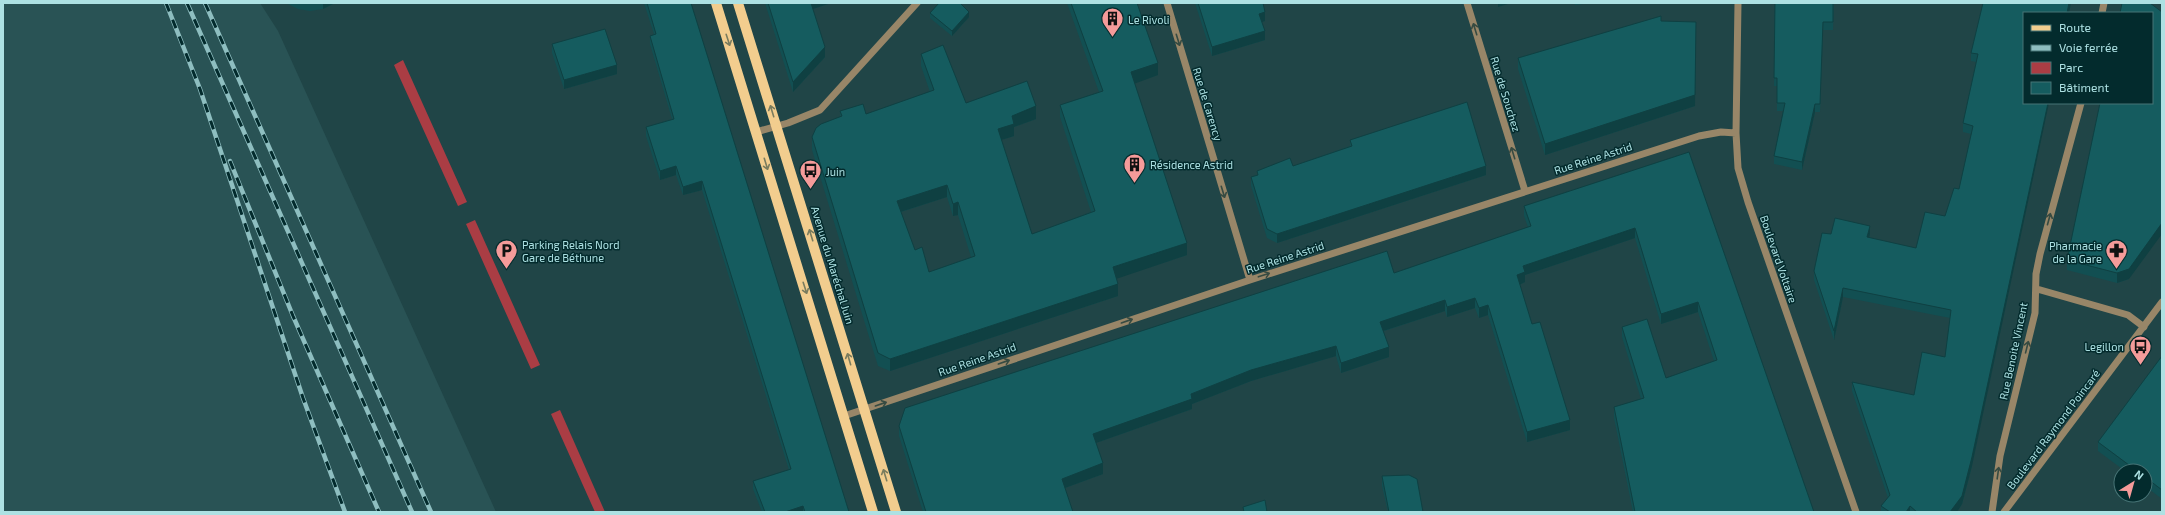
<svg xmlns="http://www.w3.org/2000/svg" width="2165" height="515" viewBox="0 0 2165 515" font-family="'Exo 2',sans-serif">
<style>
.built{fill:#295355}
.green{fill:#aa3d44}
.lines{fill:none;stroke-linecap:round;stroke-linejoin:round}
.minor{stroke:#988668;stroke-width:7}
.major{stroke:#f2cd8e;stroke-width:10}
.rail-casing{stroke:#8ebec0;stroke-width:4.5}
.rail{stroke:#032b2d;stroke-width:3;stroke-dasharray:9;stroke-linecap:butt}
.wall{fill:#124f52;fill-rule:evenodd}
.shaded-wall{fill:#0f4042}
.building{fill:#155c5f;stroke:#0f4042;fill-rule:evenodd}
.oneway{stroke:#374b42}
.oneway2{stroke:#7a7c5e}
.labels{text-anchor:middle;dominant-baseline:central;stroke-width:3;stroke-linejoin:round;paint-order:stroke}
.poi-label{font-size:11px;fill:#ade1e3;stroke:#032b2d;text-anchor:start}
.street-label{font-size:11px;fill:#ade1e3;stroke:#032b2d}
</style>
<rect width="100%" height="100%" fill="#204547"/>
<path class="built" d="M 3,3 L 260,3 L 278,31 L 496,512 L 3,512 Z"/>
<path class="green" d="M 403,60 L 467,202 L 458,206 L 394,65 Z
M 475,220 L 540,365 L 531,369 L 466,224 Z
M 560,410 L 605,512 L 595,512 L 551,414 Z"/>
<g class="lines">
<path class="minor" d="M 1167,3 L 1250,280
M 1467,3 L 1525,191
M 1738,3 L 1736,133 L 1738,168 L 1748,202 L 1856,512
M 2102,13 L 2104,3
M 756,132 L 788,123 L 820,110 L 917,3
M 2037,289 L 2128,315 L 2144,327
M 844,416 L 1250,280 L 1699,136 L 1721,132 L 1736,133
M 1992,512 L 2000,456 L 2035,313 L 2036,274 L 2040,254 L 2081,103
M 2004,512 L 2162,302"/>
<path class="major" d="M 716,3 L 873,512
M 738,3 L 896,512"/>
<defs>
<path id="rail" d="M 166,3 L 200,89 L 303,398 L 345,512
M 187,3 L 412,512
M 205,3 L 431,512
M 230,161 L 293,316 L 379,512"/>
</defs>
<use href="#rail" class="rail-casing"/>
<use href="#rail" class="rail"/>
</g>
<path class="wall" d="M 286,3 L 335,3 L 323,9 L 310,11 L 298,9 Z
M 644,3 L 691,3 L 849,512 L 762,512 L 753,489 L 753,481 L 789,470 L 702,190 L 683,195 L 676,175 L 660,180 L 646,136 L 646,127 L 672,119 L 650,44 L 650,36 L 654,34 Z
M 765,3 L 831,3 L 813,9 L 825,57 L 793,92 Z
M 1067,3 L 1137,3 L 1158,75 L 1134,83 L 1187,255 L 1117,278 L 1118,296 L 890,371 L 878,366 L 812,150 L 812,137 L 840,117 L 840,111 L 866,114 L 930,92 L 921,66 L 921,54 L 966,103 L 1036,119 L 1014,127 L 1014,136 L 1001,140 L 1032,234 L 1091,212 L 1060,117 L 1060,105 L 1099,92 ZM 947,197 L 953,216 L 958,215 L 971,257 L 929,272 L 915,250 L 901,212 Z
M 1195,3 L 1263,3 L 1265,21 L 1262,22 L 1265,40 L 1212,56 Z
M 1575,3 L 1591,3 L 1575,5 Z
M 1775,3 L 1834,3 L 1833,30 L 1823,30 L 1820,112 L 1815,112 L 1802,170 L 1774,164 L 1774,156 L 1783,111 L 1777,111 L 1777,86 L 1774,86 Z
M 1983,3 L 1972,466 L 1962,504 L 1957,512 L 1881,512 L 1881,506 L 1888,498 L 1852,391 L 1852,382 L 1914,395 L 1945,357 L 1950,318 L 1843,297 L 1834,340 L 1814,280 L 1814,271 L 1831,234 L 1870,234 L 1869,238 L 1916,248 L 1945,216 L 1959,189 L 1971,134 L 1963,132 L 1963,123 L 1976,62 L 1971,61 L 1971,53 Z
M 930,13 L 969,17 L 952,36 L 930,18 Z
M 1661,21 L 1695,106 L 1545,155 L 1518,69 L 1518,58 Z
M 552,44 L 617,74 L 564,89 L 552,53 Z
M 2100,103 L 2129,279 L 2117,283 L 2067,270 L 2067,260 Z
M 1350,140 L 1486,175 L 1277,243 L 1267,238 L 1251,186 L 1251,177 L 1257,175 L 1257,171 L 1293,166 L 1350,146 Z
M 1689,152 L 1814,512 L 1633,512 L 1614,418 L 1614,407 L 1641,399 L 1622,337 L 1622,327 L 1666,378 L 1714,361 L 1698,312 L 1661,324 L 1635,238 L 1525,275 L 1525,282 L 1519,285 L 1532,324 L 1570,430 L 1527,442 L 1488,315 L 1479,318 L 1475,308 L 1447,317 L 1445,311 L 1384,331 L 1389,357 L 1341,373 L 1336,356 L 1251,381 L 1192,404 L 1192,409 L 1096,443 L 1103,474 L 1065,488 L 1073,512 L 923,512 L 899,436 L 899,426 L 1394,273 L 1528,227 L 1524,216 L 1524,206 Z
M 2162,356 L 2162,499 L 2145,486 L 2145,471 L 2125,471 L 2098,451 L 2098,442 Z
M 1382,476 L 1423,512 L 1388,512 L 1382,486 Z"/>
<path class="shaded-wall" d="M 323,3 L 335,3 L 323,9 Z
M 810,3 L 831,3 L 810,10 Z
M 1498,3 L 1511,3 L 1498,7 Z
M 2069,3 L 2071,3 L 2069,13 L 2067,13 Z
M 969,12 L 969,17 L 952,36 L 952,31 Z
M 1265,12 L 1265,21 L 1259,23 L 1259,14 Z
M 1696,22 L 1695,106 L 1545,155 L 1545,144 Z
M 1265,31 L 1265,40 L 1212,56 L 1212,47 Z
M 825,47 L 825,57 L 793,92 L 793,82 Z
M 1158,63 L 1158,75 L 1131,85 L 1131,72 Z
M 617,65 L 617,74 L 564,89 L 564,80 Z
M 2048,103 L 2049,103 L 1972,466 L 1962,504 L 1957,512 L 1950,512 Z
M 1815,104 L 1815,112 L 1802,170 L 1802,162 Z
M 1036,106 L 1036,119 L 1014,127 L 1014,136 L 998,141 L 998,129 L 1012,116 Z
M 676,166 L 676,175 L 660,180 L 660,171 Z
M 1486,166 L 1486,175 L 1277,243 L 1277,234 Z
M 702,181 L 702,190 L 683,195 L 683,187 Z
M 947,185 L 947,197 L 897,213 L 897,201 Z
M 958,202 L 958,215 L 953,216 L 953,204 Z
M 2162,223 L 2162,234 L 2129,279 L 2117,283 L 2117,273 Z
M 1870,226 L 1870,234 L 1867,246 L 1867,237 Z
M 1635,228 L 1635,238 L 1525,275 L 1525,282 L 1517,286 L 1517,275 L 1523,266 Z
M 1187,243 L 1187,255 L 1113,280 L 1113,267 Z
M 1118,284 L 1118,296 L 890,371 L 890,359 Z
M 1843,288 L 1843,297 L 1834,340 L 1834,331 Z
M 1475,298 L 1475,308 L 1447,317 L 1447,307 Z
M 1445,300 L 1445,311 L 1380,332 L 1380,322 Z
M 1698,302 L 1698,312 L 1661,324 L 1661,314 Z
M 1488,305 L 1488,315 L 1479,318 L 1479,308 Z
M 1336,346 L 1336,356 L 1251,381 L 1192,404 L 1192,409 L 1093,444 L 1093,434 L 1251,370 Z
M 1389,347 L 1389,357 L 1341,373 L 1341,363 Z
M 1570,420 L 1570,430 L 1527,442 L 1527,432 Z
M 1103,463 L 1103,474 L 1062,489 L 1062,479 Z
M 803,506 L 803,512 L 785,512 Z
M 1910,506 L 1910,512 L 1906,512 Z"/>
<path class="building" d="M 647,3 L 691,3 L 849,512 L 805,512 L 803,506 L 785,512 L 765,512 L 753,481 L 791,469 L 702,181 L 683,187 L 676,166 L 660,171 L 646,127 L 674,119 L 650,36 L 656,34 Z
M 768,3 L 811,3 L 825,47 L 793,82 Z
M 939,3 L 960,3 L 969,12 L 952,31 L 930,13 Z
M 1071,3 L 1137,3 L 1158,63 L 1131,72 L 1187,243 L 1113,267 L 1118,284 L 890,359 L 878,353 L 812,137 L 816,128 L 821,124 L 842,116 L 840,111 L 863,104 L 866,114 L 934,90 L 921,54 L 943,45 L 966,103 L 1027,81 L 1036,106 L 1012,116 L 1014,124 L 998,129 L 1032,234 L 1095,211 L 1060,105 L 1103,91 ZM 947,185 L 953,204 L 958,202 L 975,256 L 929,272 L 922,247 L 915,250 L 897,201 Z
M 1198,3 L 1263,3 L 1265,12 L 1259,14 L 1265,31 L 1212,47 Z
M 1775,3 L 1833,3 L 1833,22 L 1823,22 L 1820,104 L 1815,104 L 1802,162 L 1774,156 L 1785,103 L 1777,103 L 1777,78 L 1774,78 Z
M 1983,3 L 2069,3 L 2067,13 L 2024,13 L 2024,103 L 2048,103 L 1972,457 L 1962,496 L 1950,512 L 1917,512 L 1910,506 L 1906,512 L 1890,512 L 1881,506 L 1890,495 L 1852,382 L 1914,395 L 1922,352 L 1945,357 L 1951,310 L 1843,288 L 1834,331 L 1814,271 L 1822,233 L 1831,234 L 1835,218 L 1870,226 L 1867,237 L 1916,248 L 1925,212 L 1945,216 L 1954,188 L 1959,189 L 1973,126 L 1963,123 L 1978,54 L 1971,53 Z
M 2122,3 L 2150,3 L 2162,12 L 2162,223 L 2129,269 L 2117,273 L 2067,260 L 2100,103 L 2152,103 L 2152,13 L 2120,13 Z
M 1661,16 L 1661,21 L 1696,22 L 1695,95 L 1545,144 L 1518,58 Z
M 605,29 L 617,65 L 564,80 L 552,44 Z
M 1467,102 L 1486,166 L 1277,234 L 1267,229 L 1251,177 L 1258,175 L 1257,171 L 1290,158 L 1293,166 L 1352,146 L 1350,140 Z
M 1689,152 L 1814,512 L 1635,512 L 1614,407 L 1644,398 L 1622,327 L 1647,319 L 1666,378 L 1717,360 L 1698,302 L 1661,314 L 1635,228 L 1523,266 L 1525,272 L 1517,275 L 1532,324 L 1540,322 L 1570,420 L 1527,432 L 1488,305 L 1479,308 L 1475,298 L 1447,307 L 1445,300 L 1380,322 L 1389,347 L 1341,363 L 1336,346 L 1251,370 L 1191,394 L 1192,399 L 1093,434 L 1103,463 L 1062,479 L 1073,512 L 926,512 L 899,426 L 905,408 L 1387,251 L 1394,273 L 1531,226 L 1524,206 Z
M 2162,356 L 2162,490 L 2145,477 L 2145,471 L 2137,471 L 2098,442 Z
M 1409,475 L 1417,479 L 1423,512 L 1389,512 L 1382,476 Z
M 1265,500 L 1267,512 L 1244,512 L 1243,507 Z"/>
<defs><path id="oneway-shaft" d="M-6 0H5M1.5-3L5.5 0L1.5 3" fill="none" stroke-width="1.6" stroke-linecap="round" stroke-linejoin="round"/></defs>
<g class="oneway">
<use href="#oneway-shaft" transform="translate(1475 29) rotate(-107)"/>
<use href="#oneway-shaft" transform="translate(1178 40) rotate(73)"/>
<use href="#oneway-shaft" transform="translate(1513 153) rotate(-107)"/>
<use href="#oneway-shaft" transform="translate(1223 192) rotate(73)"/>
<use href="#oneway-shaft" transform="translate(2049 219) rotate(-75)"/>
<use href="#oneway-shaft" transform="translate(1264 275) rotate(-18)"/>
<use href="#oneway-shaft" transform="translate(1127 321) rotate(-19)"/>
<use href="#oneway-shaft" transform="translate(2027 347) rotate(-76)"/>
<use href="#oneway-shaft" transform="translate(1004 362) rotate(-19)"/>
<use href="#oneway-shaft" transform="translate(881 404) rotate(-19)"/>
<use href="#oneway-shaft" transform="translate(1998 473) rotate(-82)"/>
</g>
<g class="oneway2">
<use href="#oneway-shaft" transform="translate(728 40) rotate(72)"/>
<use href="#oneway-shaft" transform="translate(772 111) rotate(-107)"/>
<use href="#oneway-shaft" transform="translate(766 164) rotate(73)"/>
<use href="#oneway-shaft" transform="translate(811 235) rotate(-107)"/>
<use href="#oneway-shaft" transform="translate(805 288) rotate(72)"/>
<use href="#oneway-shaft" transform="translate(849 359) rotate(-106)"/>
<use href="#oneway-shaft" transform="translate(885 475) rotate(-107)"/>
</g>
<defs>
<symbol id="building-pin" viewBox="-11 -11 22 30"><path d="M0 17L-7.5 6A9.5 9.5 0 1 1 7.5 6Z" fill="#f59b9a" stroke="#032b2d"/><path d="M-4-6H4V6H1V3H-1V6H-4ZM-2.5-4.3h1.7v1.8h-1.7ZM.8-4.3h1.7v1.8H.8ZM-2.5-1h1.7V.8h-1.7ZM.8-1h1.7V.8H.8Z" fill="#111"/></symbol>
<symbol id="bus-pin" viewBox="-11 -11 22 30"><path d="M0 17L-7.5 6A9.5 9.5 0 1 1 7.5 6Z" fill="#f59b9a" stroke="#032b2d"/><path d="M-5-6H5V4H4V6H2V4H-2V6H-4V4H-5ZM-3.5-4V0h7V-4ZM-3.5 1.2v1.5H-2V1.2ZM2 1.2v1.5H3.5V1.2Z" fill="#111"/></symbol>
<symbol id="parking-pin" viewBox="-11 -11 22 30"><path d="M0 17L-7.5 6A9.5 9.5 0 1 1 7.5 6Z" fill="#f59b9a" stroke="#032b2d"/><path d="M-3.5-5.5H1a3.5 3.5 0 0 1 0 7H-1V5.5H-3.5ZM-1-3.4V-.6H.8a1.4 1.4 0 0 0 0-2.8Z" fill="#111"/></symbol>
<symbol id="pharmacy-pin" viewBox="-11 -11 22 30"><path d="M0 17L-7.5 6A9.5 9.5 0 1 1 7.5 6Z" fill="#f59b9a" stroke="#032b2d"/><path d="M-2-6h4v4h4v4h-4v4h-4v-4h-4v-4h4Z" fill="#111"/></symbol>
</defs>
<g fill-rule="evenodd">
<use href="#building-pin" x="1100" y="6" width="25" height="34"/>
<use href="#building-pin" x="1122" y="152" width="25" height="34"/>
<use href="#bus-pin" x="798" y="158" width="25" height="34"/>
<use href="#parking-pin" x="494" y="238" width="25" height="34"/>
<use href="#pharmacy-pin" x="2104" y="238" width="25" height="34"/>
<use href="#bus-pin" x="2128" y="334" width="25" height="34"/>
</g>
<g class="labels">
<g class="poi-label">
<text x="1128" y="19">Le Rivoli</text>
<text x="1150" y="164">Résidence Astrid</text>
<text x="826" y="171">Juin</text>
<text x="522" y="244">Parking Relais Nord<tspan x="522" dy="13">Gare de Béthune</tspan></text>
<text x="2102" y="245" text-anchor="end">Pharmacie<tspan x="2102" dy="13">de la Gare</tspan></text>
<text x="2124" y="346" text-anchor="end">Legillon</text>
</g>
<g class="street-label">
<text transform="translate(1506 94) rotate(73)">Rue de Souchez</text>
<text transform="translate(1208 104) rotate(73)">Rue de Carency</text>
<text transform="translate(1593 158) rotate(-18)">Rue Reine Astrid</text>
<text transform="translate(1285 257) rotate(-18)">Rue Reine Astrid</text>
<text transform="translate(1779 259) rotate(71)">Boulevard Voltaire</text>
<text transform="translate(833 265) rotate(73)">Avenue du Maréchal Juin</text>
<text transform="translate(2013 351) rotate(-78)">Rue Benoite Vincent</text>
<text transform="translate(977 359) rotate(-19)">Rue Reine Astrid</text>
<text transform="translate(2053 429) rotate(-53)">Boulevard Raymond Poincaré</text>
</g>
</g>
<rect width="2165" height="515" fill="none" stroke="#ade1e3" stroke-width="8"/>
<rect x="2023" y="12" width="130" height="92" fill="#032b2d" stroke="#477476"/>
<rect x="2031" y="25" width="20" height="6" fill="#f2cd8e" stroke="#477476"/>
<text x="2059" y="32" font-size="12" fill="#ade1e3">Route</text>
<rect x="2031" y="45" width="20" height="6" fill="#8ebec0" stroke="#477476"/>
<text x="2059" y="52" font-size="12" fill="#ade1e3">Voie ferrée</text>
<rect x="2031" y="62" width="20" height="12" fill="#aa3d44" stroke="#477476"/>
<text x="2059" y="72" font-size="12" fill="#ade1e3">Parc</text>
<rect x="2031" y="82" width="20" height="12" fill="#155c5f" stroke="#477476"/>
<text x="2059" y="92" font-size="12" fill="#ade1e3">Bâtiment</text>
<g transform="translate(2133 483) rotate(37)"><circle r="19" fill="#032b2d" stroke="#477476"/>
<path d="M0-3L7 15L0 10L-7 15Z" fill="#f59b9a"/>
<text y="-6" font-size="11" font-weight="bold" text-anchor="middle" fill="#ade1e3">N</text>
</g>
</svg>
